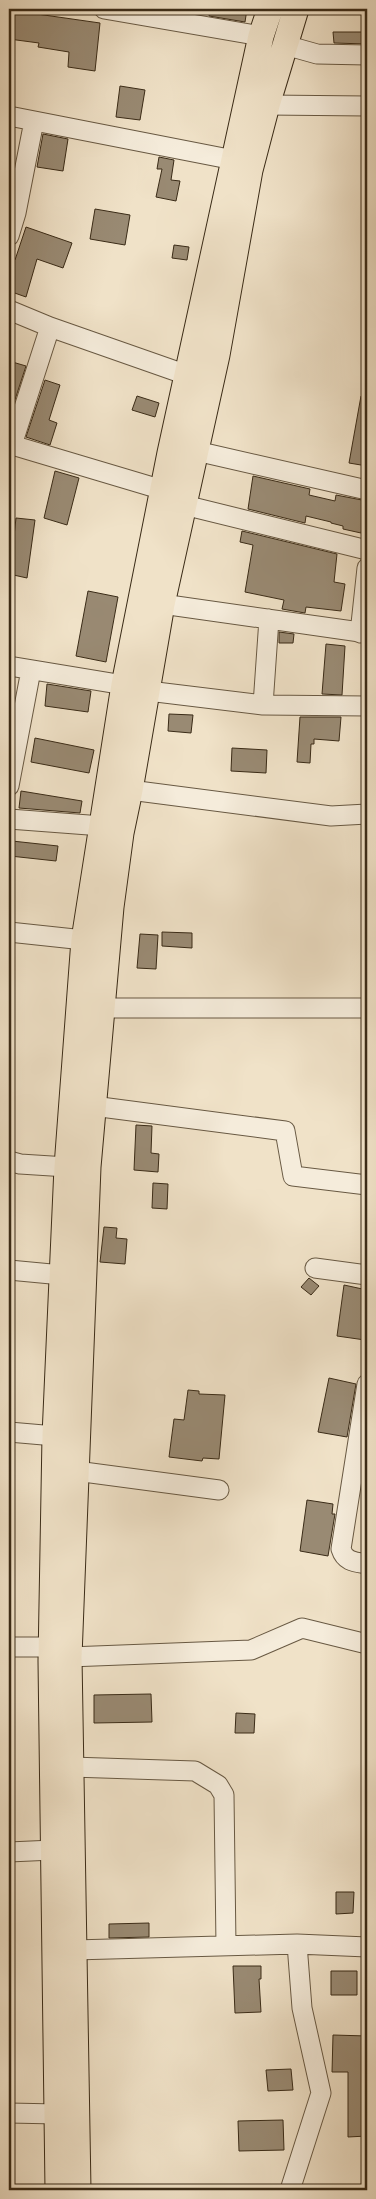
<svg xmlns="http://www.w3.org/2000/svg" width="376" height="2199" viewBox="0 0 376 2199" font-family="Cardo,serif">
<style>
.building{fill:#998a73;stroke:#3a2b17}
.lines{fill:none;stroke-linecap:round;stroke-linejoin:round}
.minor-casing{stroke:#685943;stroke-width:21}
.major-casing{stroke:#3a2b17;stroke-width:27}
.minor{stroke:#f5ecdb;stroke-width:19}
.major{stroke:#f0e2c8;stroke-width:25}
</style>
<rect width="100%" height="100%" fill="#f0e2c8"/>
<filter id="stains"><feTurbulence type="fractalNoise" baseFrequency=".004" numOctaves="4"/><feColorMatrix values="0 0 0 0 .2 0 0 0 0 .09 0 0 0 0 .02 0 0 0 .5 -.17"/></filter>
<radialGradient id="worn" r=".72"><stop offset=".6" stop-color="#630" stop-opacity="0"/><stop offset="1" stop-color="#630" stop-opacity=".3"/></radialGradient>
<path class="building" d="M 9,9 L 38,9 L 37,14 L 100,23 L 95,71 L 68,67 L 69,52 L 38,47 L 39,43 L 9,39 Z
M 211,9 L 247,9 L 245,22 L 209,16 Z
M 333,32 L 367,32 L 367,44 L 334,43 Z
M 120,86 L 145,90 L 140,120 L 116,117 Z
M 43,134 L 68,139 L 63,171 L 37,167 Z
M 159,157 L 174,160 L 171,180 L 180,181 L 176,201 L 156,197 L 162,169 L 157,169 Z
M 95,209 L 130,215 L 125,245 L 90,239 Z
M 26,227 L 72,243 L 63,268 L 37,259 L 26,297 L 9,291 L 9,269 L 12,259 L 15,260 Z
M 174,245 L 189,247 L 187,260 L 172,258 Z
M 9,361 L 26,366 L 9,418 Z
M 45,380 L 60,385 L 49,420 L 57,423 L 50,445 L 26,437 Z
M 137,396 L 159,403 L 155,417 L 132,410 Z
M 361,396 L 367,396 L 367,466 L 349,463 Z
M 55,471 L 79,478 L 67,525 L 44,518 Z
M 253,476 L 310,489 L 309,495 L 335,501 L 336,495 L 367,501 L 361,533 L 343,529 L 343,526 L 331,523 L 331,522 L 306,516 L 305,523 L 248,509 Z
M 16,518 L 35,520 L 27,578 L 9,574 L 9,554 L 12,554 Z
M 242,531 L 337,554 L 334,582 L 345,584 L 341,611 L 306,607 L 305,613 L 282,609 L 284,600 L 245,592 L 253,545 L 240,542 Z
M 88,591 L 118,597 L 106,662 L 76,656 Z
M 279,632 L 294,634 L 293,643 L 279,643 Z
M 326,644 L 345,646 L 342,695 L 322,694 Z
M 47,684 L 91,691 L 88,712 L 45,706 Z
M 169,714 L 193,715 L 191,733 L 168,731 Z
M 300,717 L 341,717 L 339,741 L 314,739 L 314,744 L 311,744 L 310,763 L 297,762 Z
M 35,738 L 94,750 L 89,773 L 31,762 Z
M 232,748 L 267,750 L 266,773 L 231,771 Z
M 21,791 L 82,801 L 80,813 L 19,808 Z
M 12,841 L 58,846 L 56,861 L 10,856 Z
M 162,932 L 192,933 L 192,948 L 162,946 Z
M 140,934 L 158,935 L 156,969 L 137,968 Z
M 136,1125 L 152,1126 L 151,1153 L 159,1154 L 158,1172 L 134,1170 Z
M 153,1183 L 168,1184 L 167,1209 L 152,1208 Z
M 104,1227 L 117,1228 L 116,1238 L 127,1239 L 125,1264 L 100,1262 Z
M 309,1278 L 319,1286 L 311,1295 L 301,1287 Z
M 344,1285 L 367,1290 L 367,1321 L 365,1340 L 337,1336 Z
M 329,1378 L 356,1384 L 347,1437 L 318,1432 Z
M 188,1390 L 199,1391 L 199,1394 L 225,1395 L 219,1459 L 203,1458 L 202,1461 L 169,1457 L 174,1419 L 184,1420 Z
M 307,1500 L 333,1504 L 332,1514 L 335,1514 L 328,1556 L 300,1551 Z
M 151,1694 L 152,1722 L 94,1723 L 94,1695 Z
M 236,1713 L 255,1714 L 254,1733 L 235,1733 Z
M 336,1892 L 354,1892 L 353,1913 L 336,1914 Z
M 149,1923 L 149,1937 L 109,1938 L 109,1924 Z
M 233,1966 L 261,1966 L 261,1979 L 259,1979 L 261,2012 L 235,2013 Z
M 331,1971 L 357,1971 L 357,1995 L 331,1995 Z
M 333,2035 L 367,2036 L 367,2136 L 348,2137 L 348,2072 L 332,2072 Z
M 291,2069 L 293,2090 L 268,2091 L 266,2070 Z
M 283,2120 L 284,2150 L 239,2151 L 238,2121 Z"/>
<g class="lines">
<defs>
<path id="minor" d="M 104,9 L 261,36
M 285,45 L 317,54 L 367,55
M 267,105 L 367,106
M 9,116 L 234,160
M 9,236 L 16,213 L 34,121
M 9,310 L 50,327
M 9,444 L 12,445 L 50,327 L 187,375
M 12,445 L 163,490
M 196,451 L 367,490
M 184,505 L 367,550
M 162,604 L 367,633
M 360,633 L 367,568
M 9,666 L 124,685
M 148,691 L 263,705 L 269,619
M 263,705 L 367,706
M 9,786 L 31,670
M 130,790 L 331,816 L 367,814
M 9,819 L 102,826
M 9,932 L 84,940
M 102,1008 L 367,1008
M 93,1106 L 285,1131 L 293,1176 L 367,1185
M 9,1161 L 20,1164 L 67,1167
M 315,1268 L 367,1275
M 9,1270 L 62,1275
M 367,1384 L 341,1549 C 345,1562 355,1562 367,1564
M 9,1432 L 55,1436
M 76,1471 L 219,1490
M 9,1647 L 51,1647
M 69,1657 L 251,1650 L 302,1628 L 367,1644
M 71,1767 L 195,1771 L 218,1785 L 224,1795 L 226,1946
M 9,1852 L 53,1850
M 297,1944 L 367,1947
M 74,1950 L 297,1944 L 302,2008 L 321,2093 L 290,2190
M 9,2113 L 57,2114"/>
<path id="major" d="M 58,2190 L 51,1661 L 55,1436 L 67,1167 L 84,940 L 124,685 L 170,453 L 261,36 L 270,9
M 78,2190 L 69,1657 L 88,1167 L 111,907 L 121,833 L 130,790 L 162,604 L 217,355 L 250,170 L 267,105 L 296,9"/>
</defs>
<use href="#minor" class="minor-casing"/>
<use href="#major" class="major-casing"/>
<use href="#minor" class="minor"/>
<use href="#major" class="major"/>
</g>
<rect width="376" height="2199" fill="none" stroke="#f0e2c8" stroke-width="30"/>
<rect x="10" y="10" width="356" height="2179" fill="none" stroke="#3a2b17" stroke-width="2.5"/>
<rect x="15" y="15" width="346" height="2169" fill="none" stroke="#3a2b17"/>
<rect width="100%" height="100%" filter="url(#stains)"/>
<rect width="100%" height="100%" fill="url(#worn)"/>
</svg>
